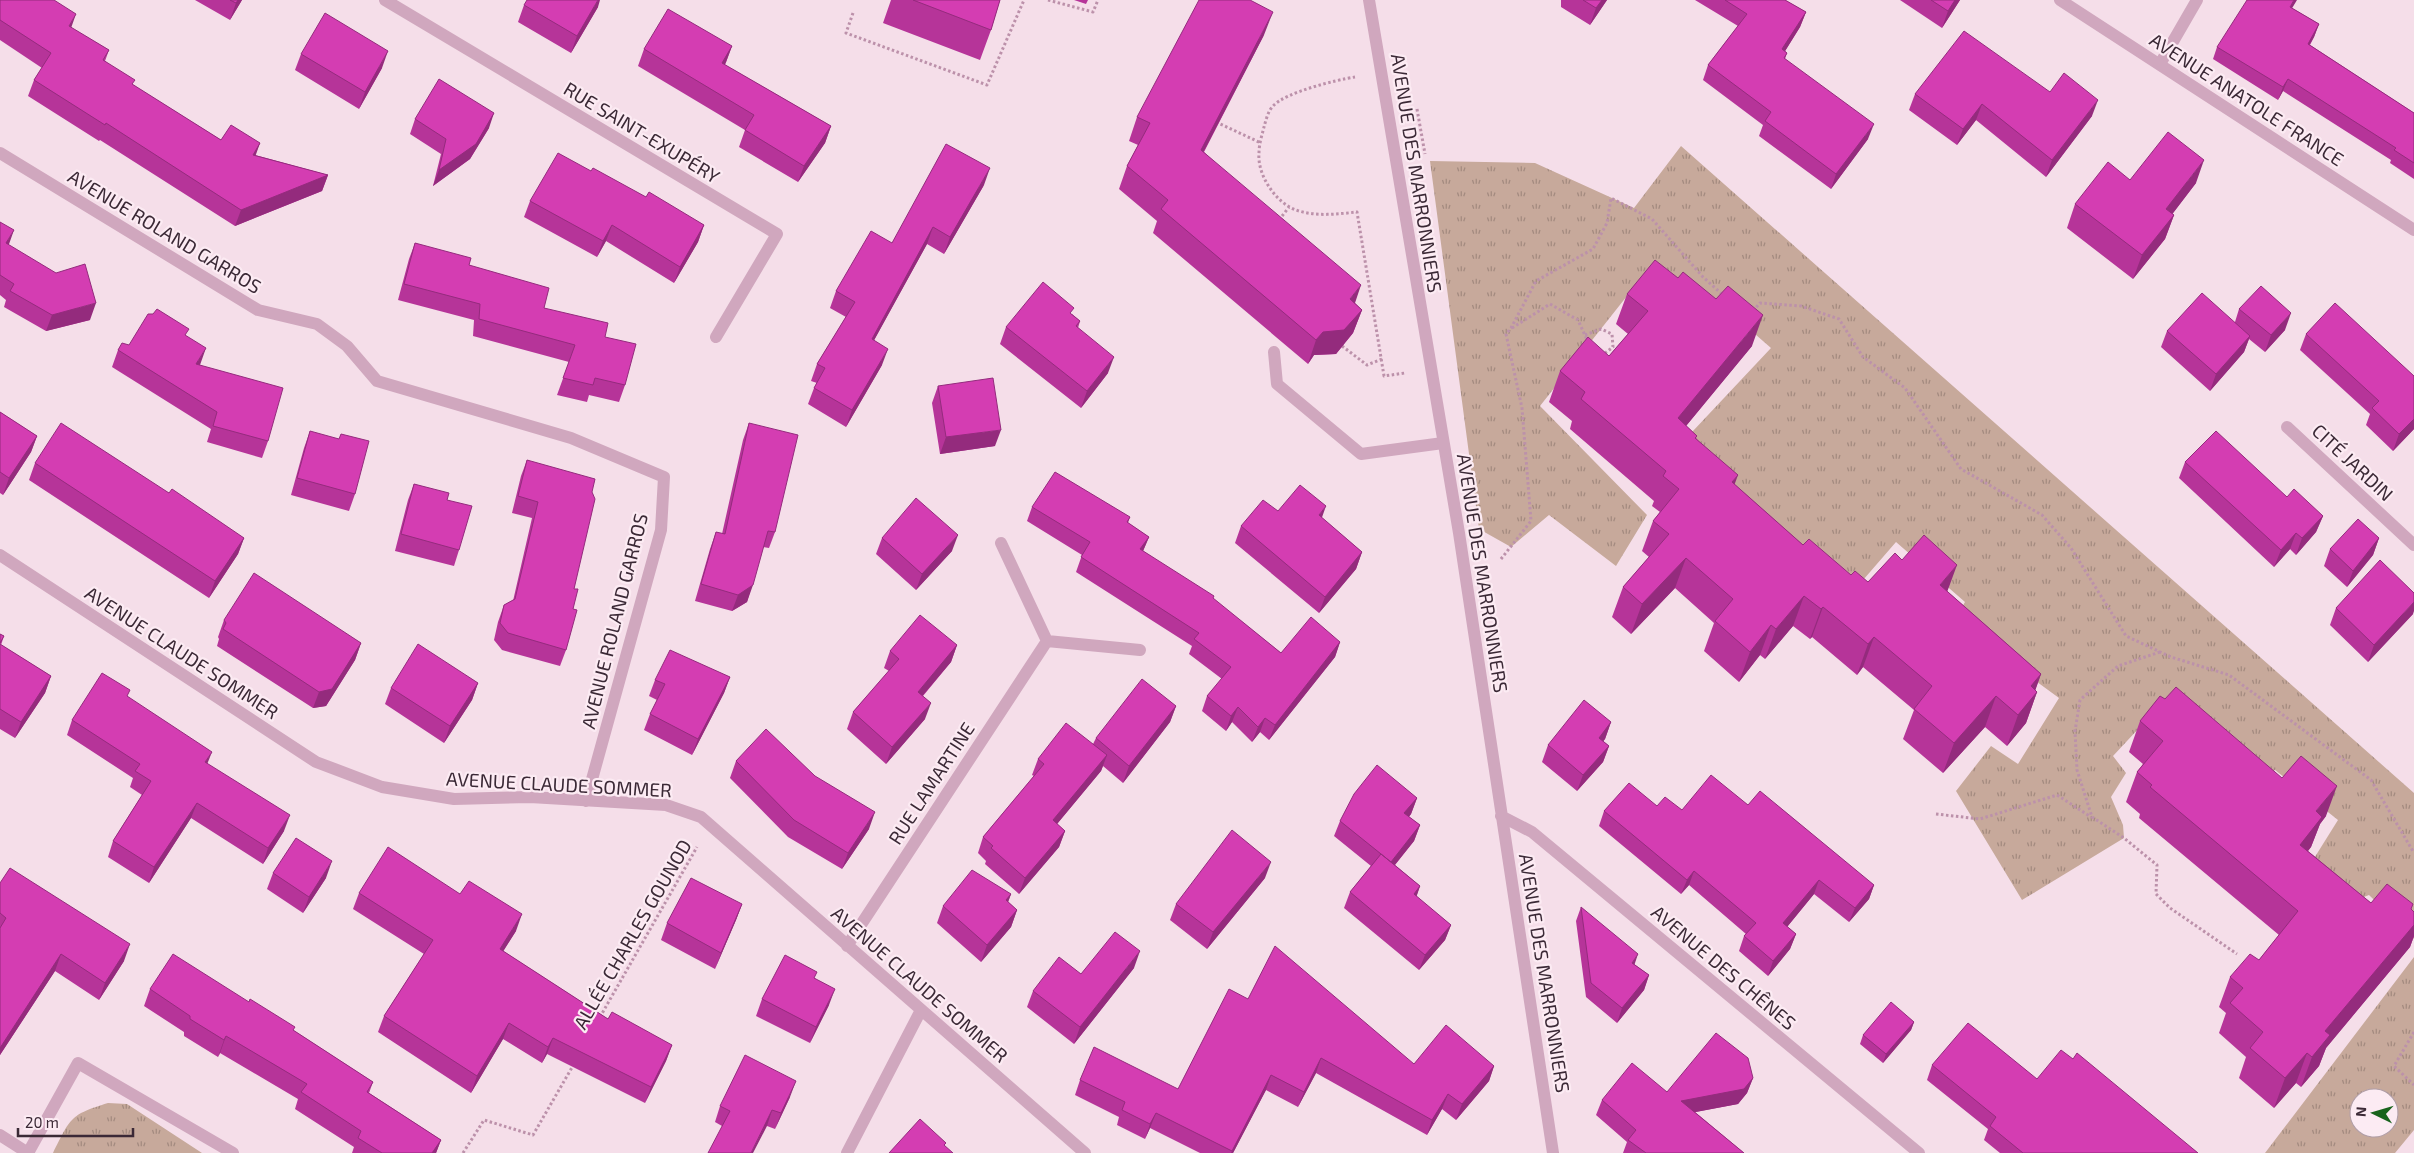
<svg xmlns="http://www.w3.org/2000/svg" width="2414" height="1153" viewBox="0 0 2414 1153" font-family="'Exo 2',sans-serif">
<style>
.grass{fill:url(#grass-tufts);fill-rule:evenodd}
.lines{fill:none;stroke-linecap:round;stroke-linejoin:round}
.path{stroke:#bc91aa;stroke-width:3;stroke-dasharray:2.5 2.5;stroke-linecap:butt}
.service{stroke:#d0a7be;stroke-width:12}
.minor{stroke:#d0a7be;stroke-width:12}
.tertiary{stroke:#d0a7be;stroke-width:12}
.wall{fill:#b63499}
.shaded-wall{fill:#942b7d}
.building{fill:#d43db2;stroke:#942b7d}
.labels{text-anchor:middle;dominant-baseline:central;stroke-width:4.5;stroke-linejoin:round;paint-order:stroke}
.street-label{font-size:19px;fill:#3b2936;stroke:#fcebf3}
</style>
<defs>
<pattern id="grass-tufts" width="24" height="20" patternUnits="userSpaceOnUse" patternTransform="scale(1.25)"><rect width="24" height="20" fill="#c7a99b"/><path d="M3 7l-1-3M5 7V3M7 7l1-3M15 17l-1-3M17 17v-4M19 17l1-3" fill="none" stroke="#a38a7f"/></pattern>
</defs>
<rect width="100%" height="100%" fill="#f5dee9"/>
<path class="grass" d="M 1681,146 L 2414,793 L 2414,939 L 2369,895 L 2349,903 L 2308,868 L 2338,820 L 2275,770 L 2262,778 L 2169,696 L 2113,756 L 2126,773 L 2111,797 L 2123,825 L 2124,838 L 2022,900 L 1956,791 L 1991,746 L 2018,764 L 2059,698 L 1954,621 L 1965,602 L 1896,542 L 1844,602 L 1677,448 L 1771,348 L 1716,300 L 1642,277 L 1540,406 L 1647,515 L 1616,566 L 1549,515 L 1511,547 L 1479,529 L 1430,161 L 1535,163 L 1634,208 Z
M 2414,957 L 2414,1130 L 2395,1153 L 2265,1153 ZM 2359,1098 L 2389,1098 L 2389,1128 L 2359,1128 Z
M 108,1103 L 127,1104 L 202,1153 L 53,1153 C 71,1118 69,1115 108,1103 Z"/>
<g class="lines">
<path class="path" d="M 1048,0 L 1093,12 L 1098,0
M 853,13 L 846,33 L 987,85 L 1024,0
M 1355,77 C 1336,80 1286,92 1273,106 C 1268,111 1266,120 1264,127 C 1262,135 1259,144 1259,153 C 1257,175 1276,203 1296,210 C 1315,217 1338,214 1357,212 L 1384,376 L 1405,373
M 1417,109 L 1425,154
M 1216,122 L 1261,143
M 1279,220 L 1289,207
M 1753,311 L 1760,303 L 1801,306 L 1839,319 L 1863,357 L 1905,388 L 1961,469 L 2042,515 L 2071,548 L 2126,636 L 2171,657 L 2229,675 L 2371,780 L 2414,853
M 1512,328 L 1550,304 L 1578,320 L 1588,342
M 1585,335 L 1601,329 L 1612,334 L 1613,347 L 1604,354
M 1342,346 L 1367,365 L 1382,359
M 1501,559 L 1531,521 L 1522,408 L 1506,334 L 1511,328 L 1536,281 L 1593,249 L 1607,223 L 1611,198 L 1652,219 L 1703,277 L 1723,295
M 2160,652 L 2118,666 L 2080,700 L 2075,731 L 2077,770 L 2092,817 L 2124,838 L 2157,865 L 2156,894 L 2170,908 L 2237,954
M 1936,814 L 1980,819 L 2057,795 L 2091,817
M 600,1017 L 697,847
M 2414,1032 L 2394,1066 L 2414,1085
M 463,1153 L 484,1120 L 533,1135 L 574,1064"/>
<path class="service" d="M 1274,352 L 1277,384 L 1361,454 L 1443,443"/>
<path class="minor" d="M 385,0 L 777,234 L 716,337
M 1369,0 L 1459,533 L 1553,1153
M 2160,64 L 2197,0
M 0,153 L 258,310 L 317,324 L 347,346 L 377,381 L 571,438 L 664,477 L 661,530 L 586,801
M 2287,427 L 2414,545
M 0,555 L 316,762 L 382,787 L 454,799 L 530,797 L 666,805 L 701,817 L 1085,1153
M 1047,641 L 1140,650
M 1501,816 L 1532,832 L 1919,1153
M 847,946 L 1047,641 L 1001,543
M 0,1135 L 28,1153
M 28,1153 L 78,1063 L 233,1153
M 847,1153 L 921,1010"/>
<path class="tertiary" d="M 2060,0 L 2414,230"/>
</g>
<path class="wall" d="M 0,0 L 71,28 L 109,50 L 105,61 L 133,85 L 221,140 L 260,143 L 255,155 L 328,175 L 322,191 L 235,226 L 100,140 L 99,141 L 28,96 L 34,80 L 42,68 L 0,40 Z
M 195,0 L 242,0 L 230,20 Z
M 891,0 L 1000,0 L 991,30 L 980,60 L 883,23 Z
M 1074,0 L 1088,0 L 1086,4 Z
M 1561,0 L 1607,0 L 1590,25 L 1561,7 Z
M 1695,0 L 1785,0 L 1806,12 L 1800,27 L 1785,51 L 1787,53 L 1785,59 L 1868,139 L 1831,189 L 1759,136 L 1763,125 L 1703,80 L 1708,65 L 1738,26 Z
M 1900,0 L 1960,0 L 1942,28 Z
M 524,5 L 598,7 L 571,53 L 518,22 Z
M 2292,8 L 2319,24 L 2314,37 L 2310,45 L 2414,113 L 2414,179 L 2390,163 L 2391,160 L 2283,91 L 2278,100 L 2213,59 L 2217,47 Z
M 1264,35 L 1204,152 L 1362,310 L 1353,333 L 1336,354 L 1314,355 L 1308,364 L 1153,233 L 1157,221 L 1119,189 L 1127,166 L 1138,145 L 1129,141 L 1137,117 Z
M 732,46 L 725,65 L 831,126 L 825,143 L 798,182 L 739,147 L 745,130 L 638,66 L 644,49 Z
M 301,54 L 382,68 L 359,109 L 295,70 Z
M 2050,92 L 2092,116 L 2046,177 L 1976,120 L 1957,145 L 1909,110 L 1915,94 Z
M 415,119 L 489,128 L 470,159 L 433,186 L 441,154 L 410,134 Z
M 591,171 L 704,225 L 698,242 L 674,283 L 606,241 L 597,257 L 524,217 L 530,201 Z
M 2130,180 L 2196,183 L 2172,214 L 2174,215 L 2165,239 L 2133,279 L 2067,228 L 2075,204 Z
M 984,185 L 944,254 L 927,244 L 874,340 L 882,365 L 846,427 L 808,404 L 814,388 L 817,383 L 811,381 L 817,364 L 846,317 L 830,308 L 836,291 L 892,243 Z
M 0,222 L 9,245 L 90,320 L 46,331 L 4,307 L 6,300 L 0,295 Z
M 415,243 L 469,265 L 544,308 L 605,337 L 625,385 L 619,402 L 589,395 L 587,402 L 557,395 L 569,362 L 473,336 L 474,320 L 398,300 L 409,259 Z
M 1627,294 L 1752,346 L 1686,426 L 1697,436 L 1696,438 L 1734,484 L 1803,545 L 1851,575 L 1868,582 L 1902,560 L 1948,592 L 2041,674 L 2035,690 L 2037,692 L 2026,723 L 2007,746 L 1985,727 L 1943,773 L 1903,739 L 1914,710 L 1863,667 L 1857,675 L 1812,637 L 1810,639 L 1793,626 L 1765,659 L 1760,655 L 1739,682 L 1704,651 L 1714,623 L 1675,588 L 1631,634 L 1612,617 L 1623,587 L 1649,557 L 1642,551 L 1653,521 L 1660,512 L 1652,506 L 1654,501 L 1570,429 L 1572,421 L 1549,402 L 1560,371 L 1609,356 L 1628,334 L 1616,324 Z
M 2239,309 L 2285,330 L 2265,352 L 2249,339 L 2244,352 L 2210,391 L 2161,347 L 2167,331 L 2235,322 Z
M 1072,314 L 1080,321 L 1078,328 L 1108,373 L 1081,408 L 1000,344 L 1006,327 Z
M 2306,334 L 2414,429 L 2393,451 L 2366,425 L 2370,414 L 2300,350 Z
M 187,336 L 200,365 L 268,441 L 262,458 L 207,442 L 211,429 L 112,367 L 118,350 L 129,345 Z
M 938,386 L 995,446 L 940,454 L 932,403 Z
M 0,412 L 37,436 L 31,452 L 3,495 L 0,493 Z
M 749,423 L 775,532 L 769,548 L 763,547 L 747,602 L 732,611 L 695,601 L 710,549 L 716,532 L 722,534 L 743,440 Z
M 310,431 L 355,494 L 349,511 L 291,495 L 304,448 Z
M 527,460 L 592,492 L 574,589 L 573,609 L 566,650 L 560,666 L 502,650 L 494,640 L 498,622 L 504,605 L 513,601 L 532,518 L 512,513 L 521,476 Z
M 2185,462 L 2287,497 L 2323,516 L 2316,532 L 2296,555 L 2290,549 L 2274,567 L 2179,478 Z
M 35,463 L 169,493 L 244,538 L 238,554 L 209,598 L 29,480 Z
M 414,484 L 447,500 L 459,550 L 454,566 L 395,551 L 408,500 Z
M 1032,507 L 1130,517 L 1128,523 L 1149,537 L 1143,551 L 1213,599 L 1281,653 L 1340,642 L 1335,657 L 1269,740 L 1260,732 L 1252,742 L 1232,722 L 1226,731 L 1202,711 L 1207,696 L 1222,679 L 1189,654 L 1192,646 L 1076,572 L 1082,555 L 1027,521 Z
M 1278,511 L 1322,518 L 1362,552 L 1356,569 L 1319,613 L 1235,543 L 1241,526 Z
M 882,538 L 952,551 L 916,590 L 876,554 Z
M 2379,538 L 2373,555 L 2347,587 L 2324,566 L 2330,549 Z
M 2336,608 L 2413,614 L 2368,662 L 2330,625 Z
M 224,620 L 361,643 L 355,660 L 326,706 L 313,708 L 217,646 L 219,639 L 218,637 Z
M 0,634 L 4,636 L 1,645 L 51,676 L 45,693 L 15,738 L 0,729 Z
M 957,645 L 951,662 L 923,696 L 925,719 L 886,764 L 847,729 L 853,712 L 889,671 L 884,668 L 890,651 Z
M 730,677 L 724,693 L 692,755 L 644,730 L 650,714 L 657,700 L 649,696 L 655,680 Z
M 478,683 L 472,700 L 444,743 L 385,704 L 391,688 Z
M 127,696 L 207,764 L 284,831 L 263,864 L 191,818 L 149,883 L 108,857 L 113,841 L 142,795 L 130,787 L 133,778 L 67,735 L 72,720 Z
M 1176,706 L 1170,722 L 1123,783 L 1103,766 L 1101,771 L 1057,824 L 1065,831 L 1059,847 L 1019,894 L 985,864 L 986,861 L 978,853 L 983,837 L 1034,776 L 1032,775 L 1038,759 L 1093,744 L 1096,738 Z
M 2140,721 L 2326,816 L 2320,824 L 2311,847 L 2308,851 L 2371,903 L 2411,910 L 2414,912 L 2414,936 L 2410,947 L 2326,1048 L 2319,1066 L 2301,1087 L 2296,1083 L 2274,1108 L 2239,1078 L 2246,1057 L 2219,1033 L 2226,1013 L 2219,1007 L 2230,977 L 2259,960 L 2279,935 L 2139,818 L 2140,814 L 2126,802 L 2137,772 L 2143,764 L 2129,752 Z
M 1611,722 L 1605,739 L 1603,741 L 1609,746 L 1603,762 L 1577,791 L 1542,762 L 1548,745 Z
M 736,761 L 869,829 L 842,869 L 788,837 L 730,778 Z
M 1417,798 L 1411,814 L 1409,817 L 1420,825 L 1414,841 L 1395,865 L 1420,886 L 1416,897 L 1451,925 L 1445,940 L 1419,970 L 1344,908 L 1350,892 L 1371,866 L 1334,836 L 1340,821 Z
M 1748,805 L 1874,885 L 1869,899 L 1849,922 L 1814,894 L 1787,927 L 1796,934 L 1790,949 L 1768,976 L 1739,951 L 1744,936 L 1746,934 L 1689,885 L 1681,894 L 1599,826 L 1604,811 L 1657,806 L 1682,810 Z
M 273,873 L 326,878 L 303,913 L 267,889 Z
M 1265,878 L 1207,949 L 1170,920 L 1176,904 Z
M 0,883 L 124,961 L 99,1000 L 55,971 L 0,1055 Z
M 359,893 L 516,931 L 503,951 L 608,1019 L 672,1045 L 666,1061 L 645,1103 L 547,1054 L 542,1063 L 503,1039 L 471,1093 L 378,1032 L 384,1016 L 424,954 L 353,909 Z
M 1011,894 L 1008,902 L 1017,910 L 1011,927 L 981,962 L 937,923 L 943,906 Z
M 742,904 L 736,920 L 715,969 L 661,940 L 667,923 Z
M 1581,907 L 1634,964 L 1649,975 L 1644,990 L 1617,1023 L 1586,997 L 1576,921 Z
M 1134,968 L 1074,1044 L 1027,1007 L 1033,991 L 1081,974 Z
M 815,978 L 829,1005 L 810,1043 L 756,1016 L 762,999 Z
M 150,989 L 293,1030 L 373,1082 L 369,1093 L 441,1140 L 436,1153 L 352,1153 L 354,1147 L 295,1109 L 298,1099 L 220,1053 L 218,1057 L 184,1036 L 184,1032 L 144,1006 Z
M 1248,999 L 1414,1064 L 1494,1066 L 1489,1081 L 1456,1120 L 1442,1109 L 1427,1135 L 1316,1073 L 1298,1107 L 1266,1090 L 1233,1153 L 1200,1153 L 1150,1128 L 1145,1139 L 1117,1125 L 1119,1117 L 1075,1095 L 1080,1080 L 1178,1089 Z
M 1914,1022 L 1911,1030 L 1883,1063 L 1860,1044 L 1863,1035 Z
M 2073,1059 L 2198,1153 L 2000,1153 L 1984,1140 L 1988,1129 L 1927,1080 L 1932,1065 L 2037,1079 Z
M 1753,1078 L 1747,1093 L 1738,1104 L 1695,1112 L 1744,1153 L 1623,1153 L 1627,1142 L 1596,1115 L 1602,1100 L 1667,1092 Z
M 790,1097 L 775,1129 L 767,1126 L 722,1126 L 715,1122 L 720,1106 Z"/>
<path class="shaded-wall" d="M 238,0 L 242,0 L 230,20 L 236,3 Z
M 598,0 L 600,0 L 598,7 L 571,53 L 577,36 Z
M 1602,0 L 1607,0 L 1590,25 L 1596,8 Z
M 1955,0 L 1960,0 L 1942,28 L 1948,11 Z
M 2294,0 L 2297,0 L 2285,20 L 2290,7 Z
M 1273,12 L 1264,35 L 1192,174 L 1201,150 Z
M 1806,12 L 1800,27 L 1777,64 L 1782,49 Z
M 76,14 L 70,31 L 69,26 Z
M 2319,24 L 2314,37 L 2303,56 L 2308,44 Z
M 732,46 L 726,62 L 716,80 L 722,63 Z
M 388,51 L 382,68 L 359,109 L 365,92 Z
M 2288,79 L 2283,91 L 2278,100 L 2283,87 Z
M 2098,100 L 2092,116 L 2046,177 L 2052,160 Z
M 1982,104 L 1976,120 L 1957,145 L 1963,129 Z
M 494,113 L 489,128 L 470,159 L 433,186 L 439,170 Z
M 1874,124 L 1868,139 L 1831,189 L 1836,174 Z
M 831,126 L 825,143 L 798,182 L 804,166 Z
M 260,143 L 254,160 L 253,155 Z
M 2204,160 L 2196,183 L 2158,233 L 2166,209 Z
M 990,168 L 984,185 L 944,254 L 950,237 Z
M 328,175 L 322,191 L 235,226 L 241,210 Z
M 2174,215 L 2165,239 L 2133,279 L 2142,255 Z
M 612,225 L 606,241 L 597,257 L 603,241 Z
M 704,225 L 698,242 L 674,283 L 680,267 Z
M 933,227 L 927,244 L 866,355 L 872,339 Z
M 14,230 L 8,247 L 6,243 Z
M 1361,285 L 1353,309 L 1350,299 Z
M 96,303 L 90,320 L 46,331 L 52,315 Z
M 1362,310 L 1353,333 L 1336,354 L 1314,355 L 1308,364 L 1316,340 L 1323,332 Z
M 2291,313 L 2285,330 L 2265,352 L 2271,335 Z
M 1763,315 L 1752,346 L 1667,449 L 1678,418 Z
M 2250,336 L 2244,352 L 2210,391 L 2216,374 Z
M 206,348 L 200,365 L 196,364 Z
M 888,349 L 882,365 L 846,427 L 852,410 Z
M 1114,357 L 1108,373 L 1081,408 L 1087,391 Z
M 2414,419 L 2414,429 L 2393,451 L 2399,434 Z
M 1001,430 L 995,446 L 940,454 L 946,437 Z
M 37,436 L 31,452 L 3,495 L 9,478 Z
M 1738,475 L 1727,505 L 1732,482 Z
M 1326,506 L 1320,523 L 1319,515 Z
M 2323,516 L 2316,532 L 2296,555 L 2302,538 Z
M 2296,533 L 2290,549 L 2274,567 L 2281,550 Z
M 958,535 L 952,551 L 916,590 L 922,574 Z
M 1149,537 L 1143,551 L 1140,549 Z
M 244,538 L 238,554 L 209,598 L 215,581 Z
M 2379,538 L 2373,555 L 2347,587 L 2353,571 Z
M 1362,552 L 1356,569 L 1319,613 L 1325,597 Z
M 1686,558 L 1675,588 L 1631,634 L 1642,604 Z
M 1957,565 L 1946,595 L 1940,585 Z
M 753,585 L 747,602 L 732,611 L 738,595 Z
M 1804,596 L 1793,626 L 1765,659 L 1776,629 Z
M 2414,602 L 2414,611 L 2413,614 L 2368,662 L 2374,645 Z
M 1823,607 L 1812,637 L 1810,639 L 1821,609 Z
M 1771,625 L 1760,655 L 1739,682 L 1750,652 Z
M 1874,637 L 1863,667 L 1857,675 L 1868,644 Z
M 1340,642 L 1335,657 L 1269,740 L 1275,725 Z
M 361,643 L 355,660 L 326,706 L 313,708 L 319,692 Z
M 957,645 L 951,662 L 912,708 L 918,692 Z
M 2041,674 L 2033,697 L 2037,692 L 2026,723 L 2007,746 L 2018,715 L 2031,686 Z
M 51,676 L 45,693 L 15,738 L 21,722 Z
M 730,677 L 724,693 L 692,755 L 698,739 Z
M 478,683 L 472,700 L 444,743 L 450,726 Z
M 1996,696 L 1985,727 L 1943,773 L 1954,743 Z
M 931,703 L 925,719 L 886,764 L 892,747 Z
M 1176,706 L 1170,722 L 1123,783 L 1129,766 Z
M 1238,707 L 1232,722 L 1226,731 L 1231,716 Z
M 1265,718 L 1260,732 L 1252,742 L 1258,727 Z
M 1611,722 L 1605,739 L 1593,755 L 1599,738 Z
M 1609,746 L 1603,762 L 1577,791 L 1583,775 Z
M 212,752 L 206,767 L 205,762 Z
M 1107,755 L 1101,771 L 1047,836 L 1053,820 Z
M 2337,786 L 2326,816 L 2320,824 L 2311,847 L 2289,875 L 2300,845 L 2316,811 Z
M 1417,798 L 1411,814 L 1399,828 L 1404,813 Z
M 197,803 L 191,818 L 149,883 L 154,867 Z
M 875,812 L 869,829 L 842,869 L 848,853 Z
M 290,815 L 284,831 L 263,864 L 268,848 Z
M 1420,825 L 1414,841 L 1385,877 L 1391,862 Z
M 1065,831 L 1059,847 L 1019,894 L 1025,878 Z
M 332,861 L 326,878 L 303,913 L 309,897 Z
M 1271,862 L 1265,878 L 1207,949 L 1213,932 Z
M 1694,871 L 1689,885 L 1681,894 L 1687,880 Z
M 1819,880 L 1814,894 L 1778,938 L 1783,923 Z
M 1874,885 L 1869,899 L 1849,922 L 1855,908 Z
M 1420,886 L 1415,901 L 1414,894 Z
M 1011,894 L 1005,910 L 1006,900 Z
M 742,904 L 736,920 L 715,969 L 721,953 Z
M 1017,910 L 1011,927 L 981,962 L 987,945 Z
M 522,914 L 516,931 L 494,966 L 500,949 Z
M 1451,925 L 1445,940 L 1419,970 L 1425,955 Z
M 2414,925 L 2414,936 L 2410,947 L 2326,1048 L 2319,1066 L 2301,1087 L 2312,1057 L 2325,1031 Z
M 1796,934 L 1790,949 L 1768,976 L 1773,961 Z
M 130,944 L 124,961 L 99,1000 L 105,983 Z
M 1140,951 L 1134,968 L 1074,1044 L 1080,1027 Z
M 61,954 L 55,971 L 0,1055 L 0,1048 Z
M 1638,954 L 1633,969 L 1632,963 Z
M 1649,975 L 1644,990 L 1617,1023 L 1622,1008 Z
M 835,989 L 829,1005 L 810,1043 L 816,1027 Z
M 1914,1022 L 1911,1030 L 1883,1063 L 1886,1054 Z
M 509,1023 L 503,1039 L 471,1093 L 477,1076 Z
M 226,1036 L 220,1053 L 218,1057 L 224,1040 Z
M 553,1038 L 547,1054 L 542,1063 L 548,1047 Z
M 672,1045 L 666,1061 L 645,1103 L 651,1087 Z
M 2307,1053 L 2296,1083 L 2274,1108 L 2285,1078 Z
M 1321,1058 L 1316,1073 L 1298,1107 L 1304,1092 Z
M 1494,1066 L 1489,1081 L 1456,1120 L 1462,1104 Z
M 1271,1075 L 1266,1090 L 1233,1153 L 1231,1153 Z
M 1753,1078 L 1747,1093 L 1738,1104 L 1675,1116 L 1681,1101 Z
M 796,1081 L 790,1097 L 775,1129 L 781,1113 Z
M 1448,1094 L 1442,1109 L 1427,1135 L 1432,1120 Z
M 772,1110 L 767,1126 L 753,1153 L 751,1153 Z
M 1156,1113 L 1150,1128 L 1145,1139 L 1150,1124 Z
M 441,1140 L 436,1153 L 432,1153 Z"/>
<path class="building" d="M 0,0 L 54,0 L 76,14 L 69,26 L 109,50 L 103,60 L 135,80 L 132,84 L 221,140 L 231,125 L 260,143 L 253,155 L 328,175 L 241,210 L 106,123 L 105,125 L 34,80 L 51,53 L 0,20 Z
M 230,0 L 238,0 L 236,3 Z
M 527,0 L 598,0 L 577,36 L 524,5 Z
M 913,0 L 1000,0 L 991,30 Z
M 1199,0 L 1250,0 L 1273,12 L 1201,150 L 1361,285 L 1350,299 L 1362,310 L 1344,330 L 1323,332 L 1316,340 L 1161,209 L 1168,200 L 1127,166 L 1150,123 L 1137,117 Z
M 1583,0 L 1602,0 L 1596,8 Z
M 1725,0 L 1785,0 L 1806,12 L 1782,49 L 1787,53 L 1784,58 L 1874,124 L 1836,174 L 1765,121 L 1771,112 L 1708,65 L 1747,14 Z
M 1931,0 L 1955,0 L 1948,11 Z
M 2247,0 L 2294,0 L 2290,7 L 2319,24 L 2308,44 L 2414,113 L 2414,163 L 2394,150 L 2396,148 L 2288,79 L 2283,87 L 2217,47 Z
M 668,9 L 732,46 L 722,63 L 831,126 L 804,166 L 745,130 L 754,115 L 644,49 Z
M 325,13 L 388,51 L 365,92 L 301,54 Z
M 1964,31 L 2050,92 L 2064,73 L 2098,100 L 2052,160 L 1982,104 L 1963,129 L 1915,94 Z
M 439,79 L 494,113 L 476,144 L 439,170 L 446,139 L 415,119 Z
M 2168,132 L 2204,160 L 2166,209 L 2174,215 L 2142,255 L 2075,204 L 2108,162 L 2130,180 Z
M 946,144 L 990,168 L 950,237 L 933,227 L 872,339 L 888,349 L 852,410 L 814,388 L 825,368 L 817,364 L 855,302 L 836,291 L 871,231 L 892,243 Z
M 558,153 L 591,171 L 593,168 L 646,197 L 649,192 L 704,225 L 680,267 L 612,225 L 603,241 L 530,201 Z
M 0,222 L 14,230 L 6,243 L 56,273 L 85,264 L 96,303 L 52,315 L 10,291 L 14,284 L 0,275 Z
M 415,243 L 471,258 L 469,265 L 549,288 L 544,308 L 608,323 L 605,337 L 636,344 L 625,385 L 595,378 L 593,385 L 563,378 L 575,345 L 479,319 L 480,304 L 404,284 Z
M 1655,260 L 1678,278 L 1683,272 L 1716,299 L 1728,286 L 1763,315 L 1678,418 L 1697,436 L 1695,438 L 1738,475 L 1732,482 L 1803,545 L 1809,539 L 1851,575 L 1855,571 L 1868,582 L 1895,553 L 1902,560 L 1924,535 L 1957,565 L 1940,585 L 2041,674 L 2031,686 L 2037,692 L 2018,715 L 1996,696 L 1954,743 L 1914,709 L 1932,686 L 1874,637 L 1868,644 L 1823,607 L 1821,609 L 1804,596 L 1776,629 L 1771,625 L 1750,652 L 1715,621 L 1733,599 L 1686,558 L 1642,604 L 1623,587 L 1669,534 L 1653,521 L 1679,489 L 1663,476 L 1666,471 L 1581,399 L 1585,392 L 1560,371 L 1588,337 L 1609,356 L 1648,311 L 1627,294 Z
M 1043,282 L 1074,308 L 1070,313 L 1080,321 L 1076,326 L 1114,357 L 1087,391 L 1006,327 Z
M 2261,286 L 2291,313 L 2271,335 L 2239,309 Z
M 2202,293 L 2250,336 L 2216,374 L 2167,331 Z
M 2335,303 L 2414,376 L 2414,419 L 2399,434 L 2372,408 L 2379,401 L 2306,334 Z
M 157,309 L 189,329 L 185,335 L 206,348 L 196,364 L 283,388 L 268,441 L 213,426 L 217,412 L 118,350 L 122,343 L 129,345 L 148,314 L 153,314 Z
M 993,378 L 1001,430 L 946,437 L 938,386 Z
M 0,412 L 37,436 L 9,478 L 0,472 Z
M 61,423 L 169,493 L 172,489 L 244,538 L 215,581 L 35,463 Z
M 749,423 L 798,435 L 775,532 L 768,531 L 753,585 L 738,595 L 701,584 L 716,532 L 725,534 Z
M 310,431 L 339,439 L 341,434 L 369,441 L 355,494 L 297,478 Z
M 2216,431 L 2287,497 L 2294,489 L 2323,516 L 2302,538 L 2296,533 L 2281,550 L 2185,462 Z
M 527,460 L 595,479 L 592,492 L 595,499 L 574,589 L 578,589 L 573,609 L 577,610 L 566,650 L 508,633 L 500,623 L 504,605 L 515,599 L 538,502 L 518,496 Z
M 1055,472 L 1130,517 L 1127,522 L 1149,537 L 1140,549 L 1214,596 L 1213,598 L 1281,653 L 1311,617 L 1340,642 L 1275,725 L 1265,718 L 1258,727 L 1238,707 L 1231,716 L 1207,696 L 1231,667 L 1194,639 L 1199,633 L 1081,557 L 1090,542 L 1032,507 Z
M 414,484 L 449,493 L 447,500 L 472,506 L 459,550 L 401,534 Z
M 1300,485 L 1326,506 L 1319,515 L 1362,552 L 1325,597 L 1241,526 L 1263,500 L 1278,511 Z
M 916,498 L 958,535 L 922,574 L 882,538 Z
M 2358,519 L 2379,538 L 2353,571 L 2330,549 Z
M 2380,560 L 2414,593 L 2414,602 L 2374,645 L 2336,608 Z
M 254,573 L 361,643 L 332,689 L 319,692 L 223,629 L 226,623 L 224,620 Z
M 920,615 L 957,645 L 918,692 L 931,703 L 892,747 L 853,712 L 899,659 L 890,651 Z
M 0,634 L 4,636 L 0,643 Z
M 0,644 L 51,676 L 21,722 L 0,709 Z
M 418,644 L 478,683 L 450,726 L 391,688 Z
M 670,650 L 730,677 L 698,739 L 650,714 L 665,684 L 655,680 Z
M 102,673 L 130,690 L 127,696 L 212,752 L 205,762 L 290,815 L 268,848 L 197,803 L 154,867 L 113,841 L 151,781 L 135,771 L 140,764 L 72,720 Z
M 1142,679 L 1176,706 L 1129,766 L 1096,738 Z
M 2176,687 L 2282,778 L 2301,756 L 2337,786 L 2316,811 L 2322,817 L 2300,845 L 2371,903 L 2387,884 L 2413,904 L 2411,909 L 2414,912 L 2414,925 L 2325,1031 L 2330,1035 L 2312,1057 L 2307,1053 L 2285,1078 L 2250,1048 L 2263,1032 L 2230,1003 L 2243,988 L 2230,977 L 2250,954 L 2259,960 L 2298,911 L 2150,787 L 2152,785 L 2137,772 L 2163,741 L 2140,721 L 2160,696 L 2165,699 Z
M 1584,700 L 1611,722 L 1599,738 L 1609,746 L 1583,775 L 1548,745 Z
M 1066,723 L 1107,755 L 1053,820 L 1065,831 L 1025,878 L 991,848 L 993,846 L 983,837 L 1044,764 L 1038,759 Z
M 766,729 L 815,776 L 875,812 L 848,853 L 794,820 L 736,761 Z
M 1377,765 L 1417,798 L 1404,813 L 1420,825 L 1391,862 L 1340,821 L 1354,794 Z
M 1711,775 L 1748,805 L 1760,791 L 1874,885 L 1855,908 L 1819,880 L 1783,923 L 1796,934 L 1773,961 L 1744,936 L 1756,923 L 1694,871 L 1687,880 L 1604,811 L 1629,783 L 1657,806 L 1665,797 L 1682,810 Z
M 1232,830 L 1271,862 L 1213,932 L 1176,904 Z
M 296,838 L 332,861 L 309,897 L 273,873 Z
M 388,847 L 460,894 L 469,881 L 522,914 L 500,949 L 608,1019 L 612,1012 L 672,1045 L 651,1087 L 553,1038 L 548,1047 L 509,1023 L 477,1076 L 384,1016 L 433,940 L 359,893 Z
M 1381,854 L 1420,886 L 1414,894 L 1451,925 L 1425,955 L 1350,892 Z
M 10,868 L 130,944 L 105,983 L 61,954 L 0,1048 L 0,928 L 6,918 L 0,913 L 0,883 Z
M 972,870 L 1011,894 L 1006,900 L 1017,910 L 987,945 L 943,906 Z
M 691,878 L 742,904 L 721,953 L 667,923 Z
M 1581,907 L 1638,954 L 1632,963 L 1649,975 L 1622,1008 L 1591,983 Z
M 1115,932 L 1140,951 L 1080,1027 L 1033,991 L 1059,957 L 1081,974 Z
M 1275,946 L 1414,1064 L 1446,1025 L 1494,1066 L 1462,1104 L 1448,1094 L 1432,1120 L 1321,1058 L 1304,1092 L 1271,1075 L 1232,1151 L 1156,1113 L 1150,1124 L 1122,1110 L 1125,1102 L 1080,1080 L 1094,1047 L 1178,1089 L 1229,989 L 1248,999 Z
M 173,954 L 249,1002 L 250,999 L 295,1027 L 293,1030 L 373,1082 L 367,1092 L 441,1140 L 432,1153 L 382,1153 L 358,1138 L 361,1131 L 301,1092 L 307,1084 L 226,1036 L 224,1040 L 190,1019 L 190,1016 L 150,989 Z
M 785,955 L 817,972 L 814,978 L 835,989 L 816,1027 L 762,999 Z
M 1891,1002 L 1914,1022 L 1886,1054 L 1863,1035 Z
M 1968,1023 L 2037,1079 L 2061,1050 L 2073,1059 L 2077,1053 L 2198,1153 L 2023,1153 L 1990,1126 L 1996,1117 L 1932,1065 Z
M 1716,1033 L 1748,1058 L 1753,1078 L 1744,1089 L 1681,1101 L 1744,1153 L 1646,1153 L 1628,1140 L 1636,1130 L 1602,1100 L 1632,1063 L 1667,1092 Z
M 745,1055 L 796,1081 L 781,1113 L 772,1110 L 751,1153 L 708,1153 L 730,1111 L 720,1106 Z
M 920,1119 L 946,1143 L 944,1145 L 953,1153 L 889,1153 Z"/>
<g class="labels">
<g class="street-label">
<text transform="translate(2247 99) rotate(33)">AVENUE ANATOLE FRANCE</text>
<text transform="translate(642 132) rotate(31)">RUE SAINT-EXUPÉRY</text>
<text transform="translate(1417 173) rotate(81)">AVENUE DES MARRONNIERS</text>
<text transform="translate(165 231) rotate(31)">AVENUE ROLAND GARROS</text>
<text transform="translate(2353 462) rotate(43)">CITÉ JARDIN</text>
<text transform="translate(1483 573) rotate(81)">AVENUE DES MARRONNIERS</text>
<text transform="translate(614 621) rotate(-76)">AVENUE ROLAND GARROS</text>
<text transform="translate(182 652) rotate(33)">AVENUE CLAUDE SOMMER</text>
<text transform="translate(931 783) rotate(-57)">RUE LAMARTINE</text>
<text transform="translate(559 784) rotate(3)">AVENUE CLAUDE SOMMER</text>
<text transform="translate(632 934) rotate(-60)">ALLÉE CHARLES GOUNOD</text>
<text transform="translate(1724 967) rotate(40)">AVENUE DES CHÊNES</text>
<text transform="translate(1545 973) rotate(81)">AVENUE DES MARRONNIERS</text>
<text transform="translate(920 984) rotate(41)">AVENUE CLAUDE SOMMER</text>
</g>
</g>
<g transform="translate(2374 1113) rotate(275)"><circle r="24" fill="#fcebf3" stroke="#af9da7"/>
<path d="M0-4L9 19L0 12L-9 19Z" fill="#18631c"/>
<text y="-8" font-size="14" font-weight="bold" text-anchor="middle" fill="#3b2936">N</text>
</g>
<path d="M18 1128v8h115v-8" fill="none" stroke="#3b2936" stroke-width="2.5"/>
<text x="25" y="1128" font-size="15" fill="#3b2936" stroke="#fcebf3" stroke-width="4" paint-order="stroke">20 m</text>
</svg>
